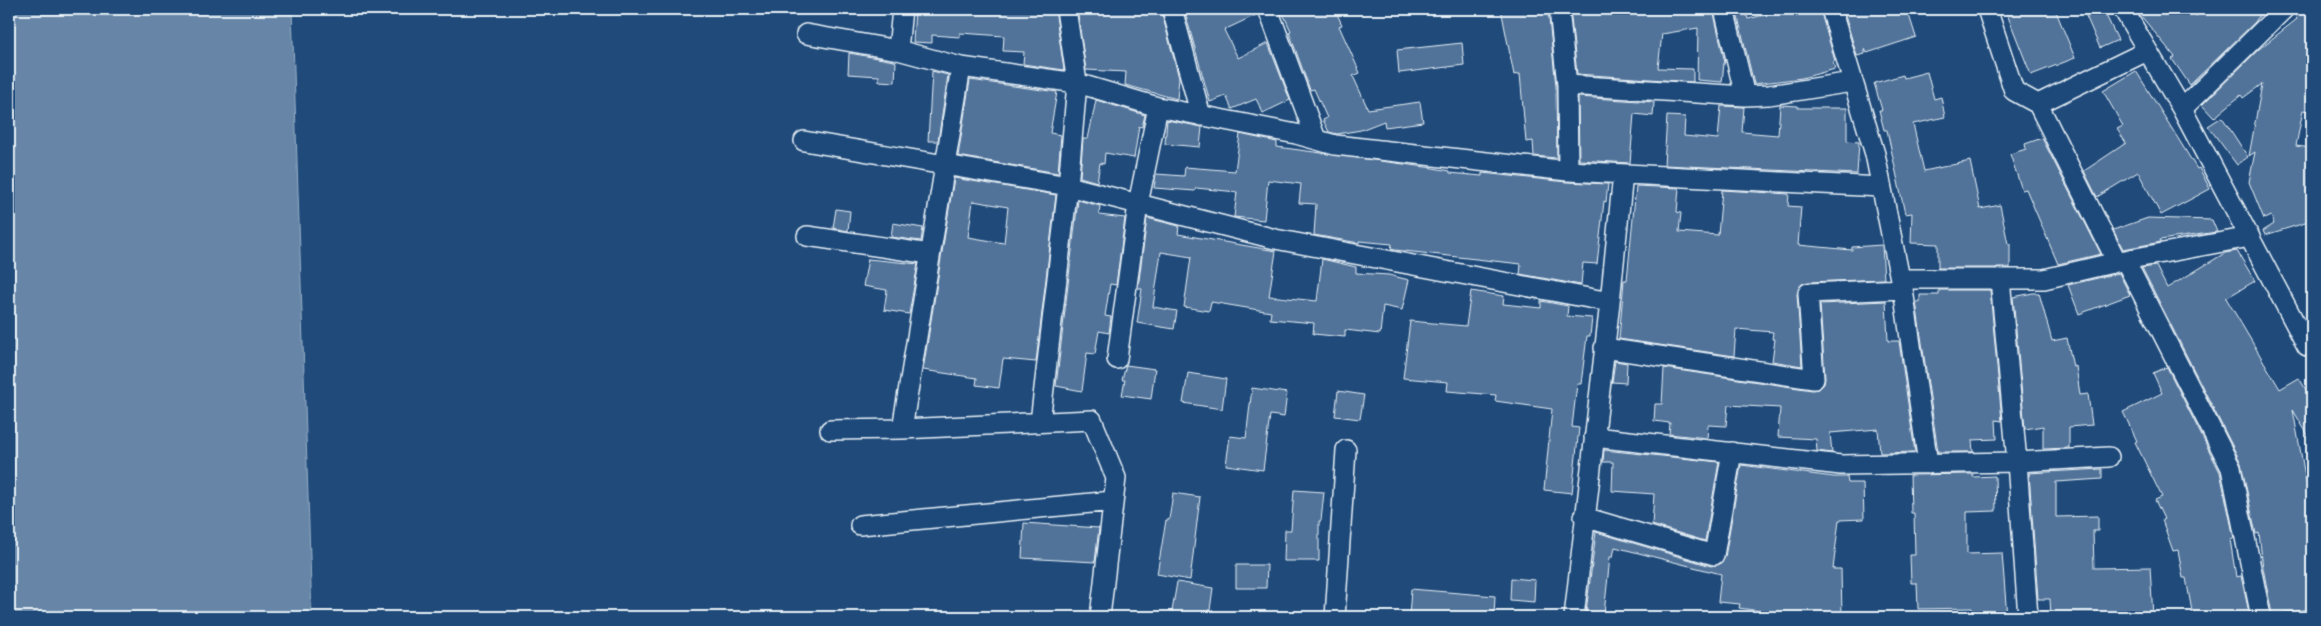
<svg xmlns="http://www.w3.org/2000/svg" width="2321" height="626" viewBox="0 0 2321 626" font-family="'Gochi Hand',sans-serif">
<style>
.water{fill:#6685a7;stroke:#9ab0c7}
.building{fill:#517399;stroke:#e8f1f8;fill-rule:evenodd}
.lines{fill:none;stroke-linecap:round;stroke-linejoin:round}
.street-casing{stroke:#e8f1f8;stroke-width:22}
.street{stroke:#1f4a7a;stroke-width:19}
</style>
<rect width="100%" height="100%" fill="#1f4a7a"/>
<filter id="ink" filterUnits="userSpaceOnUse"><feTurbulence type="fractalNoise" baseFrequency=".02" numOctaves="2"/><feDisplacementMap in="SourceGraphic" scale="10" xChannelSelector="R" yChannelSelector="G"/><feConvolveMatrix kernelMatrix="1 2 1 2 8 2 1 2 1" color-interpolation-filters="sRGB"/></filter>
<g filter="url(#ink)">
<path class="water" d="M 9,9 L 292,9 L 312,617 L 9,617 Z"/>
<path class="building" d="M 915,9 L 960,11 L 961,9 L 1055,9 L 1064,70 L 1023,64 L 1024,52 L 1003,51 L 1004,36 L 960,33 L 960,37 L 932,35 L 932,43 L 913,42 Z
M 1077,9 L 1161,10 L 1179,78 L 1177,99 L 1125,85 L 1126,72 L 1086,70 Z
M 1184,9 L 1257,9 L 1258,14 L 1224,30 L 1238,58 L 1268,43 L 1290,100 L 1263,113 L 1256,99 L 1232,109 L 1226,96 L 1210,102 Z
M 1281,9 L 1335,9 L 1342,25 L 1339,26 L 1360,73 L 1353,76 L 1368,109 L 1420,102 L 1423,122 L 1385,127 L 1384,121 L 1361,130 L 1337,134 L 1329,132 L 1323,120 L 1327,118 L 1314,89 L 1310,90 L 1289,32 L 1291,31 Z
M 1501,9 L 1548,9 L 1556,86 L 1557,158 L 1534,156 L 1533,141 L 1526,142 L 1520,74 L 1514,75 Z
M 1570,9 L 1713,9 L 1725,63 L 1724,63 L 1722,82 L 1697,80 L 1698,28 L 1662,34 L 1658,68 L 1693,69 L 1693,82 L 1577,74 Z
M 1736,9 L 1745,9 L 1748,19 L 1779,11 L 1778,9 L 1820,9 L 1835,61 L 1833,62 L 1835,69 L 1802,78 L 1754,84 Z
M 1843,9 L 1907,9 L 1916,37 L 1867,53 L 1865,49 L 1865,54 L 1857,56 Z
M 2005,9 L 2055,9 L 2075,58 L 2031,75 Z
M 2083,9 L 2103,9 L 2118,40 L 2100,48 Z
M 2149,9 L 2190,9 L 2196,16 L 2206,9 L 2264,9 L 2255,22 L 2190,85 L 2172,59 L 2175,57 L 2141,16 Z
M 2305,9 L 2312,9 L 2312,112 L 2303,110 L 2296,146 L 2312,148 L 2312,221 L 2265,235 L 2263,231 L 2274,224 L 2271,216 L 2264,219 L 2249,182 L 2255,152 L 2249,156 L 2262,84 L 2243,98 L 2241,95 L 2214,118 L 2202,105 L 2259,49 L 2297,19 L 2295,17 Z
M 1462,43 L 1464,65 L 1399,73 L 1397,50 Z
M 849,53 L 894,61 L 896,62 L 895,82 L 879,81 L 879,76 L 848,74 Z
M 932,71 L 948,75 L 938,141 L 928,141 Z
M 2136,71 L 2197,169 L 2199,168 L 2210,189 L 2161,215 L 2138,172 L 2097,197 L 2084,171 L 2126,143 L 2117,129 L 2123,126 L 2103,91 Z
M 1927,72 L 1934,99 L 1941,97 L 1945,117 L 1913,124 L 1924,171 L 1970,161 L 1980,209 L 2000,205 L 2008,244 L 2010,244 L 2010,268 L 1938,268 L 1938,244 L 1911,243 L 1912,213 L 1905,214 L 1887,130 L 1884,130 L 1879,110 L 1882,110 L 1874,83 L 1903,75 L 1904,78 Z
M 970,80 L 1057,92 L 1050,133 L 1061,135 L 1058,173 L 958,156 Z
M 1578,97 L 1654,102 L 1653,116 L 1634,114 L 1630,163 L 1579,160 Z
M 1096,100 L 1145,115 L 1142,127 L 1139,126 L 1134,158 L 1105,153 L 1104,164 L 1100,163 L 1097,182 L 1080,177 L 1083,139 L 1088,139 Z
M 1780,105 L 1798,106 L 1798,108 L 1847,108 L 1847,141 L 1859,142 L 1857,174 L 1664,165 L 1667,116 L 1685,117 L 1684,136 L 1718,139 L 1721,106 L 1744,107 L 1742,132 L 1778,135 Z
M 2222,117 L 2248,157 L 2237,165 L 2208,126 Z
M 1167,120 L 1202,127 L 1200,147 L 1165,144 Z
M 1240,134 L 1277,142 L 1277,147 L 1433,168 L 1450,171 L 1450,173 L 1482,176 L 1482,173 L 1567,182 L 1608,184 L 1606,202 L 1604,201 L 1597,264 L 1583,263 L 1581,285 L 1520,274 L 1521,264 L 1395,250 L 1391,249 L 1392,244 L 1359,241 L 1359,243 L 1314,235 L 1316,204 L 1299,203 L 1301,184 L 1268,180 L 1264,220 L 1234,217 L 1237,192 L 1196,188 L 1195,191 L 1154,188 L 1156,174 L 1184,176 L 1185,167 L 1235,171 Z
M 2042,138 L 2101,254 L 2058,264 L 2026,189 L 2022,190 L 2010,154 L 2026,149 L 2025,144 Z
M 954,178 L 1056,195 L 1036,362 L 1003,359 L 999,388 L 976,385 L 977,378 L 923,370 ZM 973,201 L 1008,207 L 1004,243 L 968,237 Z
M 1636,186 L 1679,188 L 1677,212 L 1681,213 L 1679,232 L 1718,235 L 1722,190 L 1789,194 L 1788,206 L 1801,207 L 1798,245 L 1852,250 L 1852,247 L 1882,245 L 1884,279 L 1808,282 L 1802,284 L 1797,294 L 1802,366 L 1772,361 L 1775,339 L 1772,339 L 1773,332 L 1736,329 L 1734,356 L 1619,339 L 1624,280 L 1627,280 Z
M 1078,200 L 1100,206 L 1099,215 L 1125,218 L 1116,285 L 1110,284 L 1105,316 L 1111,317 L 1109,333 L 1099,331 L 1095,354 L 1087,353 L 1082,391 L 1056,386 Z
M 836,209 L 850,211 L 848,231 L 833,228 Z
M 1147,218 L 1179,226 L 1178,234 L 1276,251 L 1269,296 L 1317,301 L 1322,259 L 1356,267 L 1356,273 L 1389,275 L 1409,280 L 1402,310 L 1383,306 L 1380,334 L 1345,330 L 1345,337 L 1313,334 L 1314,323 L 1270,319 L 1271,312 L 1211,302 L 1209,311 L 1184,307 L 1191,257 L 1161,252 L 1153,307 L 1177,311 L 1174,329 L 1137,323 L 1142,289 L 1138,288 Z
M 2148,218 L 2212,220 L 2217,232 L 2160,240 L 2161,242 L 2123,249 L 2113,230 Z
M 893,223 L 923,228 L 921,241 L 891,237 Z
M 2237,251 L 2255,281 L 2226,298 L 2280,389 L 2299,378 L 2312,400 L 2312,442 L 2293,410 L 2312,515 L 2312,609 L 2272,614 L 2263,568 L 2259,533 L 2256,534 L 2241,463 L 2142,268 L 2156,266 L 2167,288 L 2225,253 Z
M 868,259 L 918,264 L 909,314 L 884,310 L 887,290 L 863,286 Z
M 2119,273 L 2130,295 L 2079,314 L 2068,285 Z
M 1939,290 L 1990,290 L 2002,421 L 1996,420 L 1997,439 L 1972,440 L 1973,452 L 1938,452 L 1916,302 L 1920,302 L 1920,295 L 1939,295 Z
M 1471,291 L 1504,296 L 1503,304 L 1541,308 L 1541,301 L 1568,306 L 1567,316 L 1592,318 L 1590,336 L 1587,336 L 1581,384 L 1577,384 L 1572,427 L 1579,428 L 1572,493 L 1544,490 L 1552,409 L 1495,401 L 1496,395 L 1447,391 L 1448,382 L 1403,378 L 1410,321 L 1466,326 Z
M 2033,293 L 2039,293 L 2052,341 L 2067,338 L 2073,367 L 2076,366 L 2080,395 L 2088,394 L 2092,425 L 2069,427 L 2069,448 L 2043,449 L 2043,426 L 2025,429 L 2013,297 Z
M 1886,301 L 1888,341 L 1899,341 L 1915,452 L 1880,453 L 1878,429 L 1830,433 L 1832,453 L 1817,451 L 1816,439 L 1778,437 L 1780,408 L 1728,405 L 1726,426 L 1708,425 L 1707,438 L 1669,434 L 1670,423 L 1654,421 L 1655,404 L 1662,404 L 1664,368 L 1812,390 L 1819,389 L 1824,384 L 1825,378 L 1820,304 Z
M 1615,361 L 1627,363 L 1626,383 L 1612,382 Z
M 1126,365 L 1155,369 L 1151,399 L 1122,395 L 1125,380 L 1122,380 Z
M 2167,367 L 2220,472 L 2234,538 L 2230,539 L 2236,577 L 2241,576 L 2250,617 L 2193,617 L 2186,578 L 2183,578 L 2178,550 L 2173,551 L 2162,520 L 2164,519 L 2155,500 L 2162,497 L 2135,442 L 2137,441 L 2123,412 L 2162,393 L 2153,373 Z
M 1188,373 L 1226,379 L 1222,409 L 1183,403 Z
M 1252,388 L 1287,393 L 1284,417 L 1270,415 L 1263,470 L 1226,465 L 1230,436 L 1246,438 Z
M 1338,391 L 1364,395 L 1360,419 L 1335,416 Z
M 1604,450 L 1719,462 L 1705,541 L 1652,525 L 1654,494 L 1612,491 L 1613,462 L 1603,462 Z
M 1741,465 L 1834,477 L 1847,477 L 1848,483 L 1863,483 L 1864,519 L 1839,520 L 1833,569 L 1841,569 L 1842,617 L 1780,614 L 1739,608 L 1740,604 L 1718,602 L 1721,574 L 1615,547 L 1613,557 L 1610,557 L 1604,614 L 1586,612 L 1596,532 L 1711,566 L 1722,563 L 1725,557 Z
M 2102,469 L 2102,479 L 2056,482 L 2056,517 L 2098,516 L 2098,531 L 2093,531 L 2094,568 L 2150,567 L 2153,617 L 2051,617 L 2050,599 L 2038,599 L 2029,473 Z
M 1973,474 L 1973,477 L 1995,476 L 1996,511 L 1967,512 L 1967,554 L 2002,553 L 2007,617 L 1972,617 L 1972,608 L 1918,609 L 1917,583 L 1911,583 L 1910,555 L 1915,555 L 1914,513 L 1911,513 L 1910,475 Z
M 1294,490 L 1324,492 L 1321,521 L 1319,521 L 1319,561 L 1284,561 L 1285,530 L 1291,530 Z
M 1173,493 L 1200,497 L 1190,580 L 1157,574 L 1166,520 L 1169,520 Z
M 1024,523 L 1099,528 L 1095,562 L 1022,558 Z
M 1236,565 L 1267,565 L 1266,588 L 1236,588 Z
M 1511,578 L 1535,580 L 1534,602 L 1510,600 Z
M 1177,582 L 1213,588 L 1209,617 L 1171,617 Z
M 1411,589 L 1495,596 L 1494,617 L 1409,617 Z"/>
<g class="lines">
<defs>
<path id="street" d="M 902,9 L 898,50 L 961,67 L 1077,83 L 1158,107 L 1296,134 L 1335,145 L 1568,171 L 1881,187
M 1172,9 L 1201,116
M 1268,9 L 1316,139
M 1559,9 L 1567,85 L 1745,96 L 1724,9
M 1831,9 L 1875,154 L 1900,279 L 2044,279 L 2125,260 L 2250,237
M 1987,9 L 2014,91 L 2038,104 L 2147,51
M 2123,9 L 2182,109 L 2307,346 L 2312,340
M 806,34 L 898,50
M 961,67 L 902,429 L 1092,420 L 1116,478 L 1100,617
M 1567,85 L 1568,171
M 1745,96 L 1769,95 L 1852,82
M 2038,104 L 2117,262
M 2182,109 L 2284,9
M 804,141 L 1068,186 L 1275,239 L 1610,302 L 1623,174
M 807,236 L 930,254
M 2125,260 L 2231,468 L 2261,617
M 2000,279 L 2017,462 L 2028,617
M 1903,289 L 1928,464
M 1604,348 L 1814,379 L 1808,293 L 1903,289 L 1900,279
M 1117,359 L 1138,204 L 1158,107
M 1040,422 L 1068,186 L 1077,83 L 1066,9
M 830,430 L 902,429
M 1594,437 L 1841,465 L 2017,462 L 2109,457
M 1584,517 L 1714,555 L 1732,452
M 860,525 L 1113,501
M 1335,617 L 1346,450
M 1574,617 L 1610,302"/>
</defs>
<use href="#street" class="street-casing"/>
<use href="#street" class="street"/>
</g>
</g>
<rect width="2321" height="626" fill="none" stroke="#1f4a7a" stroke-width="30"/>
<rect x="15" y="15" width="2291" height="596" fill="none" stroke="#e8f1f8" stroke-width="2" filter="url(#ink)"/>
</svg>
